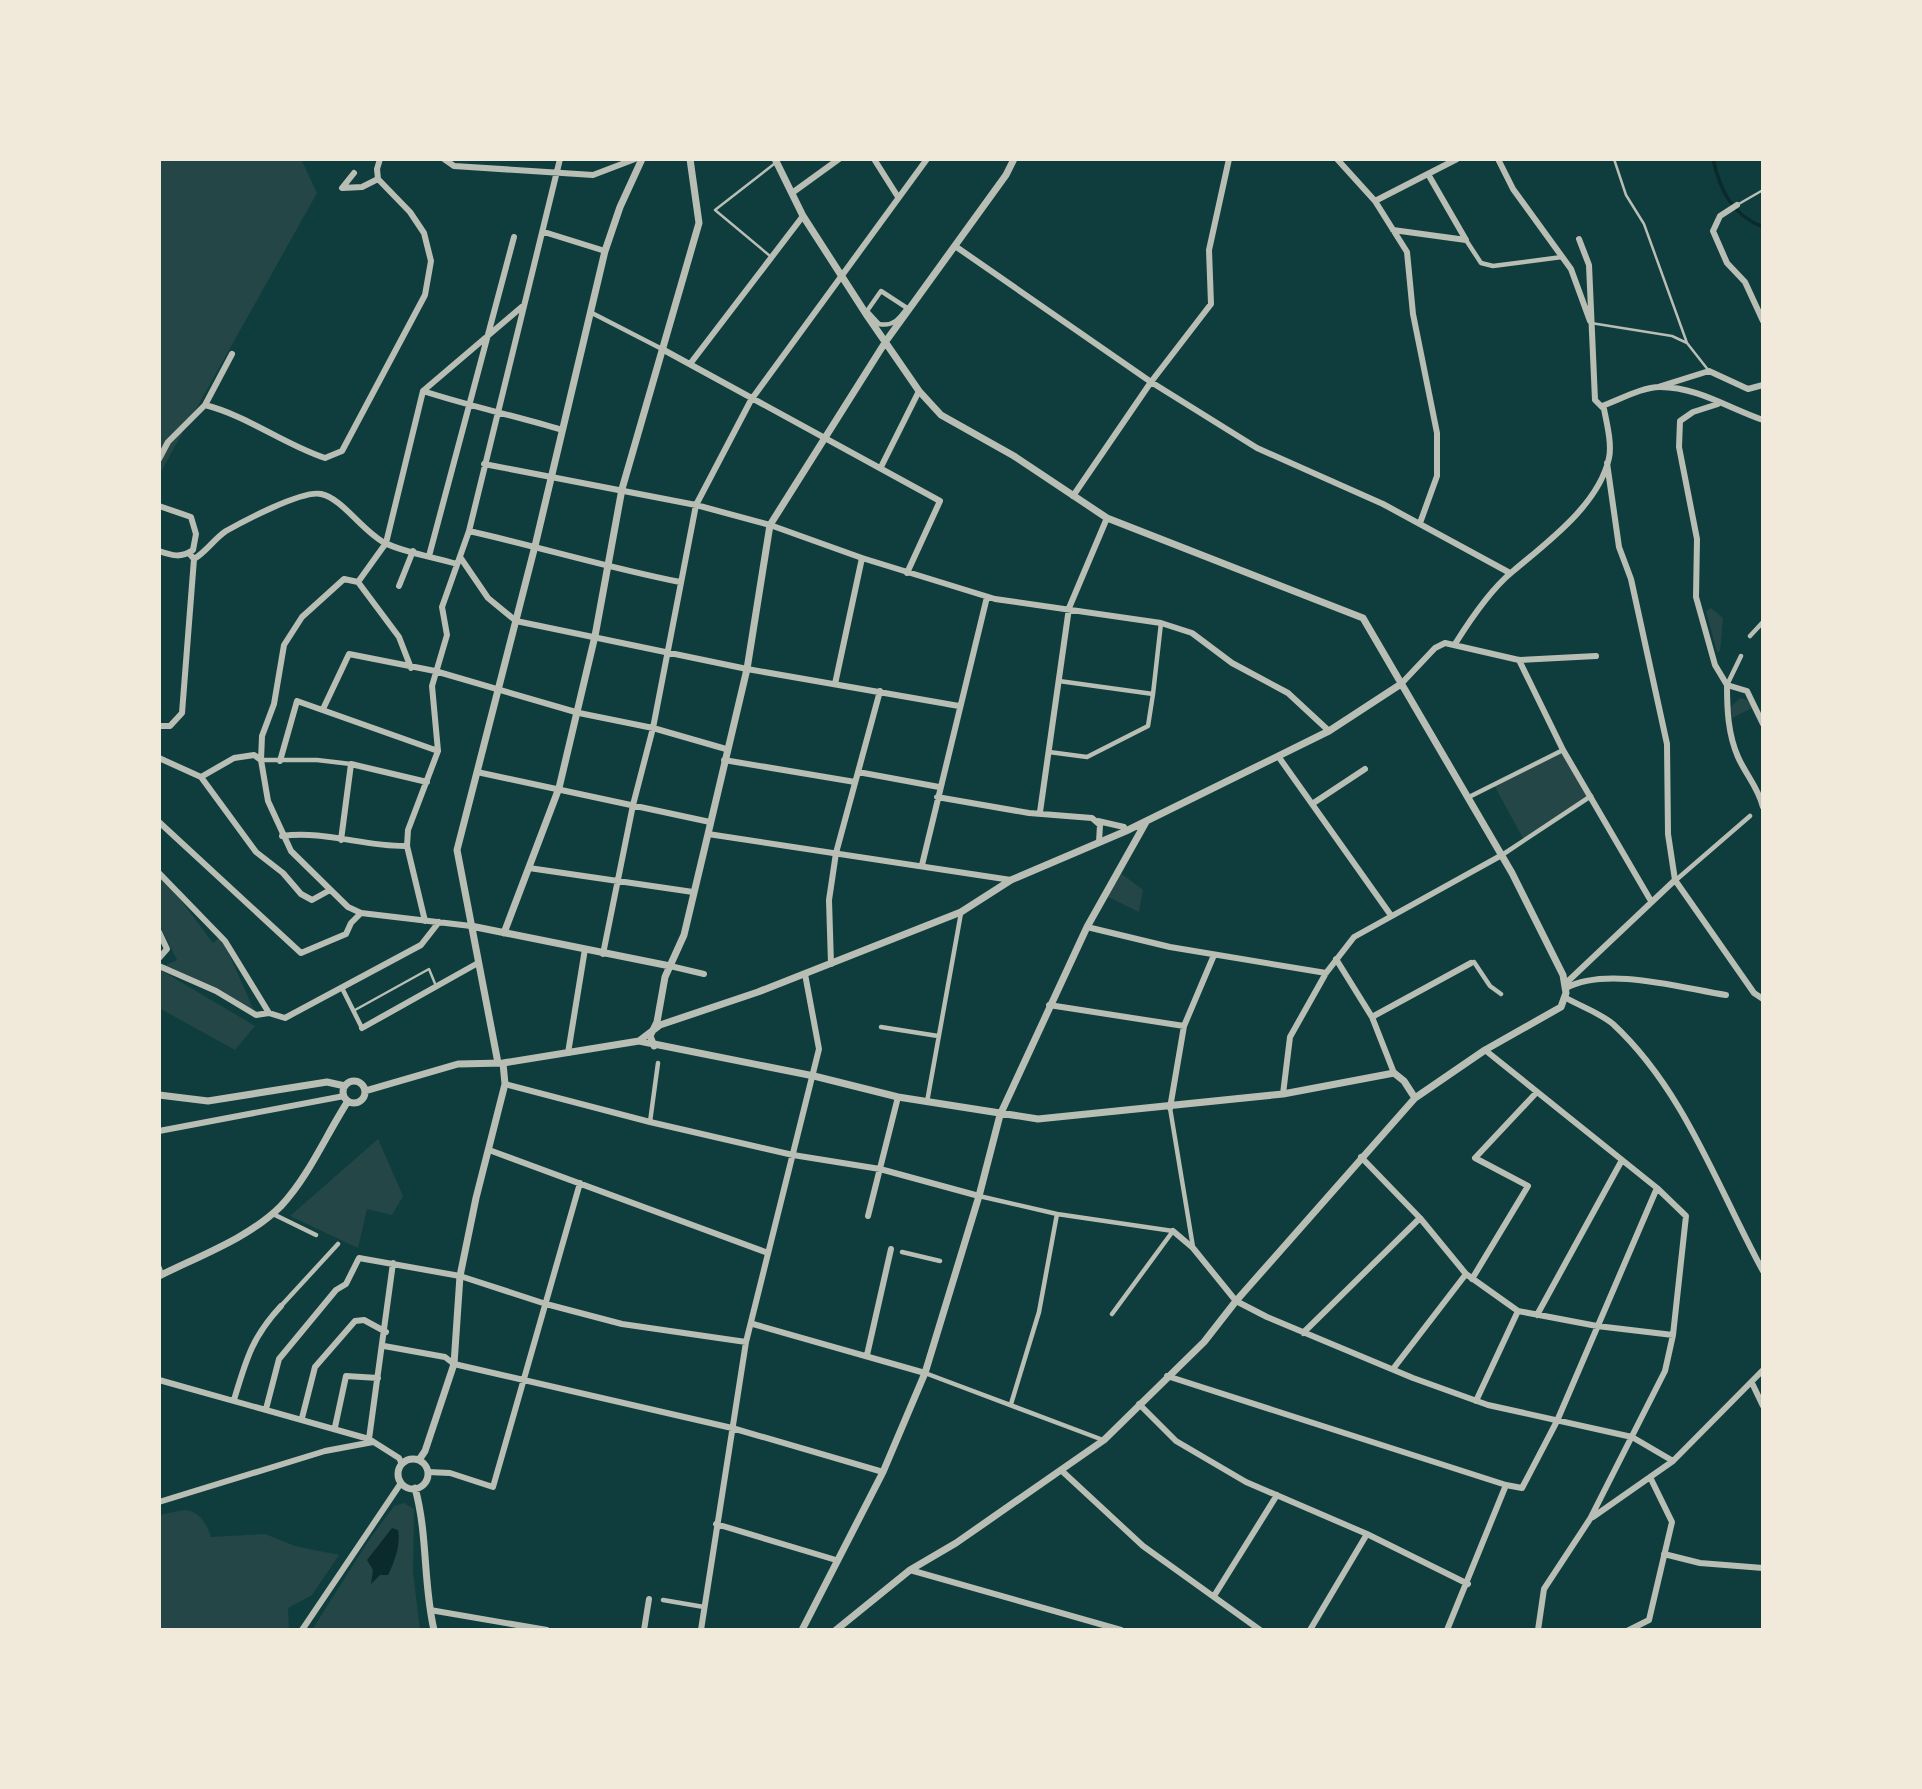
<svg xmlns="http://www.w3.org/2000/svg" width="1922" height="1789" viewBox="0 0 1922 1789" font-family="Cabin,sans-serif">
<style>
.green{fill:#244646}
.water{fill:#0a2a2b}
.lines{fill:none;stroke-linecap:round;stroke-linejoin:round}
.stream{stroke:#0a2a2b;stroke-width:3.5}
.service{stroke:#b8beb3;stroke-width:2.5}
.pedestrian{stroke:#b8beb3;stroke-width:4.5}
.minor{stroke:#b8beb3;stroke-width:6}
.tertiary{stroke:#b8beb3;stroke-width:7}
</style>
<rect width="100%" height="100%" fill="#0f3d3e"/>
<path class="green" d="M 159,159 L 301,159 L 317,193 L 159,475 Z
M 1711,608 L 1723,618 L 1720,651 L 1717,652 L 1706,611 Z
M 1740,698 L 1748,700 L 1752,708 L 1732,718 L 1731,707 Z
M 1563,750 L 1591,796 L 1525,842 L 1494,785 Z
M 159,871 L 213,943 L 221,936 L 256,1015 L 162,967 L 177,960 L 159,924 Z
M 1118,871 L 1143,890 L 1139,912 L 1106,896 Z
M 159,969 L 255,1026 L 235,1050 L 159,1008 Z
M 378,1139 L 403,1196 L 392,1215 L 367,1209 L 358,1248 L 290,1216 Z
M 404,1503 L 414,1509 L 413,1572 L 420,1630 L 312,1630 L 369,1540 L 394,1506 Z
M 184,1510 C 200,1511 207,1524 211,1537 L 265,1534 L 295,1546 L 339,1555 L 312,1595 L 288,1608 L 289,1630 L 159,1630 L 159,1515 Z"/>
<path class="water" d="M 392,1528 L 398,1530 C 401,1545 394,1563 388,1575 L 380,1575 L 371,1584 L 373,1570 L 367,1560 Z"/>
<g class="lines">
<path class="stream" d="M 1713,159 C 1720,190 1732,215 1763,227"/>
<path class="service" d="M 1614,159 L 1626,195 L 1644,224 L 1687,343 L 1709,371
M 1737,205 L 1763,190
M 770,256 L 715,210 L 774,164
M 1591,323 L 1672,336 L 1687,343
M 355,1010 L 429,969 L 436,986"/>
<path class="pedestrian" d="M 1466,240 L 1481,263 L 1493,266 L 1562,257
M 881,291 L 907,308 C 899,319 893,327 879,324 L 867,311 Z
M 590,312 L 662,349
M 1750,636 L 1763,622
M 1059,681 L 1153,694 L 1161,623
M 1727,685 L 1741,656
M 1049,752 L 1087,757 L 1148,726 L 1153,694
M 261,760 L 317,760 L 351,764
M 1469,797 L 1563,750
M 1502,855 L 1591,796
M 1676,880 L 1750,816
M 1471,963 L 1474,962 L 1490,986 L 1501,994
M 342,988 L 362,1028
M 881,1027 L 938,1036
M 927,1102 L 961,913
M 1170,1108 L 1193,1247
M 650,1122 L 658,1063
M 979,1196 L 1057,1214 L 1173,1231 L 1112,1314
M 273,1214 L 316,1235
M 902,1252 L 940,1261
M 281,1306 L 338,1244
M 925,1373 L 1103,1440
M 1011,1404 L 1039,1312 L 1057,1214
M 663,1600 L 704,1607"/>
<path class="minor" d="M 444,159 L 454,166 L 593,175 L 635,159
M 874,159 L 898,197
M 1337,159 L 1375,201 L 1407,252 L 1413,314 L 1437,433 L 1437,476 L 1420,523
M 1498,159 L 1513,189 L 1571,269 L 1590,321
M 354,173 L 342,188 L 362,187 L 378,179
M 1428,174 L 1466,240
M 792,193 L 839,159
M 1375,201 L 1457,159
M 1737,205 L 1720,216 L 1713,231 L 1727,263 L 1745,282 L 1763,321
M 1393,230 L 1466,240
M 544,232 L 605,251
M 955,246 L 1151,382 L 1257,448 L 1383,504 L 1510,573
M 662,349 L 940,501 L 907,573
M 232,354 L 205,405 C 248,416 283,444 325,458 L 342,451 L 425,295 L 431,261 L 424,233 L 410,212 L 378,179 L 377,169 L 380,159
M 690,364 L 803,216
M 1658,387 L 1709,371 L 1748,389 L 1763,385
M 423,391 C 469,406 516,416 562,430
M 1718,404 L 1693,412 L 1680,421 L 1679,447 L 1697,539 L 1696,597 L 1715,665 L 1727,685
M 1602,406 C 1619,400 1642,387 1660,387 C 1697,387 1728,408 1763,420
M 159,459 L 168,442 L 205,405
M 1607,463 L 1619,547 L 1631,579 L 1667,744 L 1668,834 L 1675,880 L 1754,993 L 1763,999
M 484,464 L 696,505 L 770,525 L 862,558 L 995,599 L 1161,623 L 1192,633 L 1232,663 L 1288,693 L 1329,731
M 881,467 L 919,391
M 1073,496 L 1151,382 L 1211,304 L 1209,250 L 1229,159
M 159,506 L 191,517 L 196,534 L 193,550 C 181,558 173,556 159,551
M 469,531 C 540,547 609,568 680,582
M 429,556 L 514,237
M 460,557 L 488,598 L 516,621 L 747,669 L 959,706
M 194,559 C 206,552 214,539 226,531 C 244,521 302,490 321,494 C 342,498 363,532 385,543 C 406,553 434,557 457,564
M 358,582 L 344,579 L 302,617 L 284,645 L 274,704 L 262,736 L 261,760 L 268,801 L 291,851 L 348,907 L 361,913 L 471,926
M 358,582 L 386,543 L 423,391 L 524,305
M 358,582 L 399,637 L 411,668
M 399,586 L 413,551
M 1455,644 C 1470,620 1490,590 1512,572 C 1546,543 1599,505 1609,458 C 1612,444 1607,424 1604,409 L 1595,400 L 1589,265 L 1579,239
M 1519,660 L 1563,750 L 1651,901
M 835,684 L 862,558
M 1401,684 L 1435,648 L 1445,643 L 1519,660 L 1596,656
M 1727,685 C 1727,710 1728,734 1738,757 C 1746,775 1758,787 1763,807
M 1727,685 L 1747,691 L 1763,724
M 323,709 L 349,654 L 435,671 L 579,713 L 653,728 L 726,749
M 159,726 L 170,726 L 182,713 L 194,559 L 189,553
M 1278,756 L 1390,914
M 159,758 L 201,777
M 724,760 L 855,782
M 280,761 L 297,701 L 438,751
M 477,772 L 710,822
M 858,772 L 939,787
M 201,777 L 256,852 L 283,873 L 301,894 L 312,900 L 330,890
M 201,777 L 234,758 L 254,755 L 261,760
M 937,797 L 1029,813 L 1092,818 L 1100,825 L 1099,842
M 1312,804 L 1365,769
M 1040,812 L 1069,608 L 1107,518
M 1098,821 L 1124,827 L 1126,831
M 159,822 L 301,953 L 346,934 L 351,923 L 361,913
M 708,834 L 1011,880
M 282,836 C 324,830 365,847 407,846
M 341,840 L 351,764 L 427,782
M 922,865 L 987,597
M 529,868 L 693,892
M 159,873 L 225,941 L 269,1013
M 425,921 L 407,846 L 408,830 L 438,751 L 432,686 L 447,635 L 442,607 L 469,531 L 560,159
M 1087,927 L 1170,947 L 1326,973
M 159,932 L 167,949 L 159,958
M 603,954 L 633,805 L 653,728 L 696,505 L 751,400 L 927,159
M 1336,959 L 1372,1017 L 1394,1073
M 831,964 L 829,900 L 836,853 L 880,691
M 159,966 L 216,991 L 256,1015 L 269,1013 L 285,1018 L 421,945 L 439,922
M 670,966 L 704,974
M 1565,984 L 1675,880
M 1566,988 C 1607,966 1681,988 1726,995
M 1566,998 C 1580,1006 1600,1013 1613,1024 C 1685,1091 1717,1187 1763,1271
M 1049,1005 L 1184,1026
M 1372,1017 L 1471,963
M 362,1028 L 478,963
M 1485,1050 L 1657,1188 L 1686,1216 L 1673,1335 L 1665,1371 L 1590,1519 L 1544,1589 L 1538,1630
M 568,1053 L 585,949
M 505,1084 L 650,1122 L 793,1155 L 880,1169 L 979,1196
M 1283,1094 L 1290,1037 L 1326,973 L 1354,937 L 1502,855
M 1170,1108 L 1184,1026 L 1214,955
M 159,1131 L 344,1096
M 489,1150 L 768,1253
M 1361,1157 L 1420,1218 L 1466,1274 L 1518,1311 L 1597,1326 L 1673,1335
M 868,1216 L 898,1097
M 1173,1231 L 1193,1248 L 1236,1301 L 1267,1317 L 1413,1378 L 1488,1405 L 1632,1437 L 1673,1461
M 159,1268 L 161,1275
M 1472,1279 L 1528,1186 L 1475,1158 L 1536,1093
M 1537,1315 L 1622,1160
M 753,1324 L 925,1373
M 1303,1333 L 1420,1218
M 384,1346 L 445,1357 L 454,1364 L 732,1428 L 883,1472
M 867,1355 L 891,1249
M 1393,1369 L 1466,1274
M 1167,1376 L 1506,1485
M 159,1380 L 369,1439 L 399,1458 L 402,1464
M 1752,1383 L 1763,1406
M 234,1400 C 246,1360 252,1337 281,1306
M 1476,1401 L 1518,1311
M 1139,1404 L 1176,1441 L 1246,1482 L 1367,1534 L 1468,1584
M 266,1409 L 279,1359 L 336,1290 L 346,1284 L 359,1258 L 460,1276 L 546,1304 L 622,1324 L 746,1342
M 302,1418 L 315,1367 L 355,1321 L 364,1320 L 386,1332
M 335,1427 L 346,1376 L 378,1378
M 369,1439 L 393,1263
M 1062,1471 L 1143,1546 L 1260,1630
M 428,1472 L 450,1473 L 493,1487 L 580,1183
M 159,1502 L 325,1451 L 373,1442
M 1593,1517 L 1673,1461 L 1763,1370
M 716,1524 L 836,1560
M 1664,1554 L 1700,1563 L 1763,1568
M 910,1570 L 1121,1630
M 1214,1596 L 1277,1495
M 430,1610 L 547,1630
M 302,1630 L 401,1483
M 644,1630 L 649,1599
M 701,1630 L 746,1342 L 819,1049 L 805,974
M 1310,1630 L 1367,1534
M 1447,1630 L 1506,1485 L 1522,1488 L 1557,1421 L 1657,1188
M 1629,1630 L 1649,1620 L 1672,1522 L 1650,1477"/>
<path class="tertiary" d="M 775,159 L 803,216 L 868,317 L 919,391 L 941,415 L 1014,456 L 1107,518 L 1363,618 L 1512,873 L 1563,975 L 1566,993 L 1561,1007 L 1485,1050 L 1415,1098 L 1236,1301 L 1204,1342 L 1104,1440 L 956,1543 L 910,1570 L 836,1630
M 471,926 L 670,966
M 504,933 L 559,788 L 595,636 L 622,489 L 699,223 L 690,159
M 639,1041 L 814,1076 L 898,1097 L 1038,1119 L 1283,1094 L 1394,1073 L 1404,1081 L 1415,1098
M 654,1046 L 650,1036 L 657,1022 L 665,977 L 684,935 L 708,834 L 747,669 L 770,525 L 886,341 L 1006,175 L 1014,159
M 498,1063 L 457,850 L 535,546 L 605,251 L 620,207 L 642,159
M343 1092a11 11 0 1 1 22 0a11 11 0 1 1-22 0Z
M 365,1091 L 458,1064 L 503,1063 L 639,1041 L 660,1025 L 758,992 L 961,912 L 1011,880 L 1126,831 L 1329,731 L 1401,684
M 159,1095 L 208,1101 L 327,1082 L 345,1086
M 159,1276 C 199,1256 249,1238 281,1206 C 309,1176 326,1135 348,1101
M398 1474a15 15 0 1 1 30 0a15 15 0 1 1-30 0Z
M 419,1460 L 425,1451 L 454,1364 L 460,1276 L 476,1198 L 505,1084 L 503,1063
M 415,1488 C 428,1535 423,1583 434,1630
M 802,1630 L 883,1472 L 925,1373 L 979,1196 L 1000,1115 L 1087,927 L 1146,822"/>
</g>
<rect width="1922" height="1789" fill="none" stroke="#f1e9da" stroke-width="322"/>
</svg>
